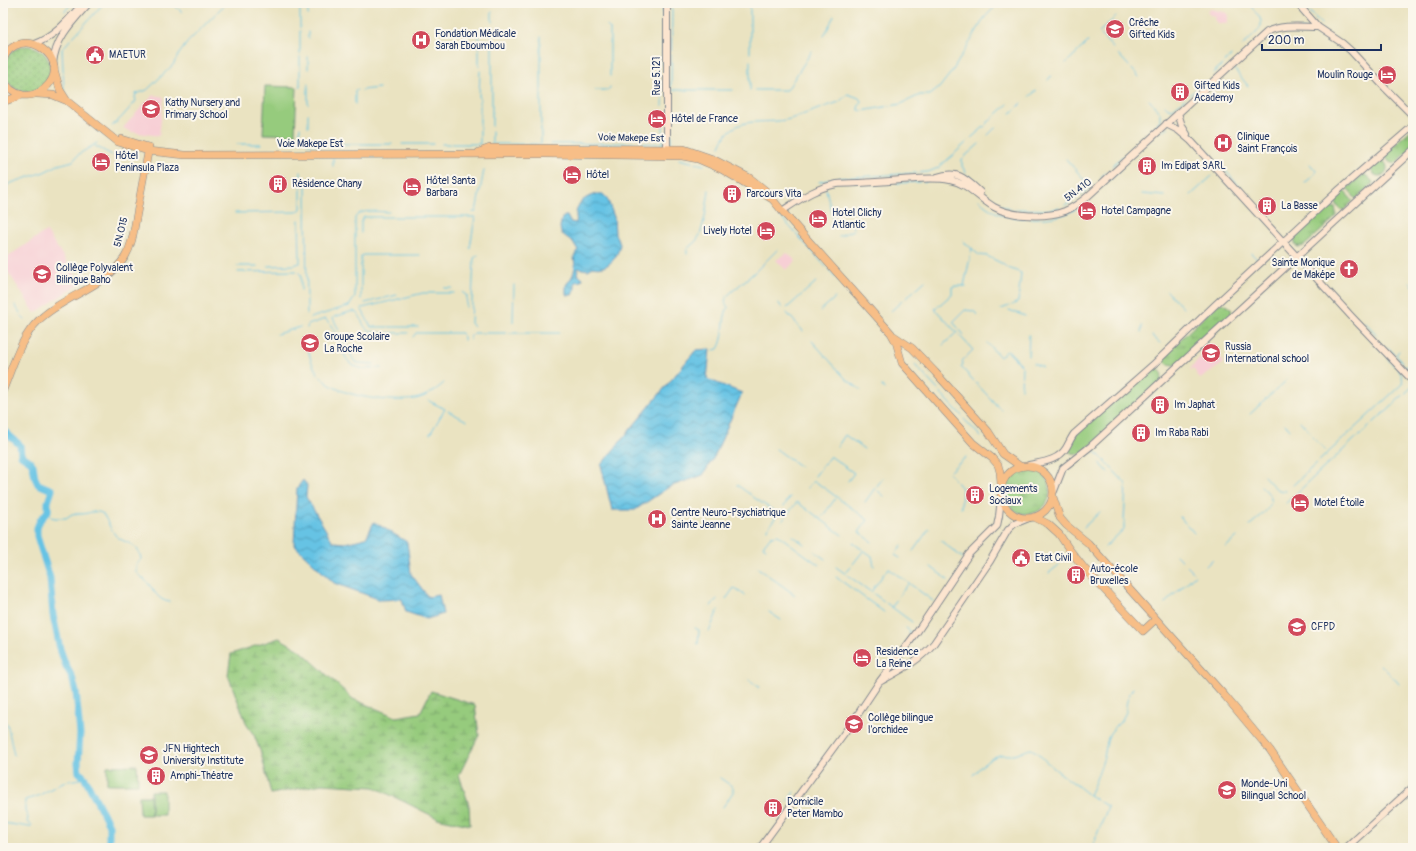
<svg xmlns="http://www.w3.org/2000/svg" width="1416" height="851" viewBox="0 0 1416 851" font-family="Pangolin,sans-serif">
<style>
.built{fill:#f7cfd5}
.grass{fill:url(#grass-tufts);stroke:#587d6e}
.wetland{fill:url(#wetland-marsh);stroke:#587d6e}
.park{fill:url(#park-dots);stroke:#587d6e}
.garden{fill:#96cb7d;stroke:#587d6e}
.water{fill:url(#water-waves);stroke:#4079a1}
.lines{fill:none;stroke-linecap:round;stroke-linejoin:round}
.stream{stroke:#66c3e4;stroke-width:1}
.river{stroke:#66c3e4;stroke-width:7}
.secondary-casing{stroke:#828990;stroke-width:8}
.primary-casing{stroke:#828990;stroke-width:8}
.secondary{stroke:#fce5cf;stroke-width:6}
.primary{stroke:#f7be87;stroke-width:7}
.labels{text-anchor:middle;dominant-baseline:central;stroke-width:4;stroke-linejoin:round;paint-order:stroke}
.poi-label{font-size:10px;fill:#1b2f5e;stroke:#fbf7ec;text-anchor:start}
.street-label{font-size:10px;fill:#1b2f5e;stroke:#fbf7ec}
</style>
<defs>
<pattern id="grass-tufts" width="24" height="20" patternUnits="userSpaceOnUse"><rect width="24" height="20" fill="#96cb7d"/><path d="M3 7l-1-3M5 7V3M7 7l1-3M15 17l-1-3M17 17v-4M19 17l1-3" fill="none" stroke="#7aa56a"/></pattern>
<pattern id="wetland-marsh" width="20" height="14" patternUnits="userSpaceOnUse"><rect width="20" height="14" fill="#96cb7d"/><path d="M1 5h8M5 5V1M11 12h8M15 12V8" fill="none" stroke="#7aa56a"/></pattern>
<pattern id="park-dots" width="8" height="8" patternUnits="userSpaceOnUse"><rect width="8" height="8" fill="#96cb7d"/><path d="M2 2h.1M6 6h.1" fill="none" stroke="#7aa56a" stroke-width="1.8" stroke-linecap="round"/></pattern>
<pattern id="water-waves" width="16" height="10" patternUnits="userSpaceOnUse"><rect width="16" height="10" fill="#66c3e4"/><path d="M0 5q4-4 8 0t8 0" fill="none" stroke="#539fbc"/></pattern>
</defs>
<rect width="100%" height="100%" fill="#fbf7ec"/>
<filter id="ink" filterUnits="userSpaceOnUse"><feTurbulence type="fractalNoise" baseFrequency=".025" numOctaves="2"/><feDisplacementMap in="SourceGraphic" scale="8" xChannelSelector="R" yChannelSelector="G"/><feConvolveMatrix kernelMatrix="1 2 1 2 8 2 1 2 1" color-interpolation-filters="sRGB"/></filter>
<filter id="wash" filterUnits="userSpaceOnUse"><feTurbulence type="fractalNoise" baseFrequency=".012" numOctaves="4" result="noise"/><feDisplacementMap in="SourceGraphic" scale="16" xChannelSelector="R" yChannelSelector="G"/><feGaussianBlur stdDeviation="0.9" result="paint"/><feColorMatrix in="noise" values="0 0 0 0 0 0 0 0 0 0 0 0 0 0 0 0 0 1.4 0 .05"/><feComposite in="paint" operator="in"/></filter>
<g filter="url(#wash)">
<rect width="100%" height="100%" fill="#eae3c1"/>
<path class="built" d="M 1210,9 L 1228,13 L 1228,24 L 1218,23 L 1215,20 L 1216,16 L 1210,15 L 1207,12 Z
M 154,95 L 164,97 L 159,136 L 132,132 L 123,128 L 145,103 Z
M 46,231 L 81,283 L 35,313 L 4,266 L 3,261 L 7,257 Z
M 787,253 L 796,261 L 786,270 L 776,260 Z
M 1212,343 L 1224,363 L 1200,379 L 1193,368 L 1191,370 L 1190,369 Z"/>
<path class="grass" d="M 1413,128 L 1413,147 L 1396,163 C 1389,165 1385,158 1386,152 Z
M1371 168a8 8 0 1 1 16 0a8 8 0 1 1-16 0Z
M 1364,174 L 1372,181 L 1373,183 L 1356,199 L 1347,188 Z
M 1344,191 L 1353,201 L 1344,210 L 1342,210 L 1337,206 L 1335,199 Z
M 1328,206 L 1335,208 L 1337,216 L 1304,246 L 1299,247 L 1296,246 L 1294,239 L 1294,237 Z
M 1223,303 L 1231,308 L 1232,316 L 1178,365 C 1169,365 1164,365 1164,355 L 1218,304 Z
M1004 491a23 23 0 1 1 46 0a23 23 0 1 1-46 0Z"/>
<path class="wetland" d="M 279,638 L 300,650 L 353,699 L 396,717 L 420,713 L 431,691 L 475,705 L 479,735 L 459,775 L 469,805 L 470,825 L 437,818 L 374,787 L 322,784 L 271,794 L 261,753 L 254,735 L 247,725 L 228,675 L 231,654 Z"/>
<path class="park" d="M4 69a23 23 0 1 1 46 0a23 23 0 1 1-46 0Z"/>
<path class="garden" d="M 265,86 L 297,87 L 295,135 L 263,134 Z
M 1152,368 C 1163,368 1163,375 1160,383 L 1081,454 L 1071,453 L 1069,448 L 1072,438 Z
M 137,765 L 138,784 L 107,784 L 107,766 Z
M 151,791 L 164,791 L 164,815 L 151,815 Z
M 139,796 L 150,796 L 151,815 L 140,815 Z"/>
<path class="water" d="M 596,194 L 603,194 L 607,198 L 614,217 L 615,234 L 620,244 C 618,257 608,271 593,267 L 588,270 L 578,268 L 577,274 L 582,277 L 583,279 L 581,281 L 575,282 L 575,288 L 572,295 L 568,295 L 566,294 L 566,285 C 574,275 576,271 574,257 L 578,250 L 573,242 L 561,233 L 560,227 L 562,218 L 565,216 L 567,216 L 570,222 L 576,223 C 577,220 576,218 576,214 C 577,202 586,197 596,194 Z
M 710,349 L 707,379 L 742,393 L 714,457 L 703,475 L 669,487 L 635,510 L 612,510 L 601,465 L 696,350 Z
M 303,480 L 307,485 L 306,497 L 333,542 L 345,543 L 366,538 L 374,522 L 407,542 L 411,574 L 428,597 L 439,595 L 443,614 L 427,619 L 406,612 L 402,599 L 381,600 L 334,583 L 294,545 L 297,488 Z"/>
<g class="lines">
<path class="stream" d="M 172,3 L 182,12
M 663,3 L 663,64
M 750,3 L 750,53
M 1244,3 L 1245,3
M 1302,3 L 1321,24
M 300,5 L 300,28
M 1127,6 L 1131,3
M 308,7 L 308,15
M 1251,7 L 1254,10
M 65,11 L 72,3
M 492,12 L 492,22
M 1255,12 L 1258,15
M 1114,18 L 1116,16
M 1110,22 L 1113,20
M 1106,25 L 1109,23
M 607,26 L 610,29 L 610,76
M 3,30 L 9,34
M 479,30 L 479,40
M 1289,30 L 1306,30
M 308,32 L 308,38
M 1099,32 L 1106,26
M 1317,32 L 1323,34
M 1255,34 C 1261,28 1264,23 1258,15
M 1101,35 L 1113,48
M 824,36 L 834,16
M 73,37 L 104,3
M 541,37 L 541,125
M 1251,38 L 1254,35
M 479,41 L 479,66
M 1246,43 L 1250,39
M 1242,46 L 1245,43
M 300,54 L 300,31
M 1118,54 L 1129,66
M 308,57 L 308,69
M 1229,59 L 1231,56
M 750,61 L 750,90
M 1224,62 L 1227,60
M 1066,63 L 1088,42
M 1235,65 L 1234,69 L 1239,75
M 1132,69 L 1139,77
M 1213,73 L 1222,65
M 1240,76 L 1248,86
M 1048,80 L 1051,76
M 300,87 L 300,57
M 671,87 L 672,3
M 64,90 L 62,49 L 70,40
M 362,90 L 379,88
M 595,90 L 609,90 L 610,87
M 673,90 L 733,90
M 755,90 L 787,90 L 812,51
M 1189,95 L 1196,90
M 663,96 L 663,106
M 671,96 L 671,143
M 1030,96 L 1036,91
M 479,98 L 480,71
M 1149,100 L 1152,103
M 308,104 L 308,84
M 355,104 L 355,90 L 357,90
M 1153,104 L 1155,107
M 1165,105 L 1168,108 L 1173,109 L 1185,99
M 1018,107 L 1022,103
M 1156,107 L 1159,111
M 1011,113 L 1015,110
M 996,115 L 1008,104
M 83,120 L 105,136
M 990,121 L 994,117
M 987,124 L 989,121
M 112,126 L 121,118 L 136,101 L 135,97 L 136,94 L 147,90 L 173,65 L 179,54 L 187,43 L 226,3
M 492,126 L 492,27
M 1156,126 L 1160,120 L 1160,113
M 1185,126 L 1195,136
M 300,127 L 300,135
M 308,127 L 308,114
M 1163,131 L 1169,128
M 492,132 L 492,144 L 541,144 L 541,127
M 988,135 L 995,128
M 971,138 L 985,126
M 638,143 L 663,144 L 663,114
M 237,144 L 262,144
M 308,144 L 392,144
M 402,144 L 433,144
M 442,144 L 450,144
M 452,144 L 480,144 L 480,99
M 550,144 L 636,143
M 95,146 L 112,155
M 720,146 C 733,112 763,126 790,119 C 806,114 823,107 839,102 C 843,99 844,96 848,94 L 859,98 L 861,101 L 858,108 L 859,110 L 862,111 L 901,104 L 920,95 L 930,95 L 939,88 L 953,70 L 985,17 L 999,3
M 1204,147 L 1214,158
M 1131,149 L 1143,138
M 954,154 L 968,141
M 333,158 L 333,166
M 679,159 L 704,165
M 1066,159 L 1074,168
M 1216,160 L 1220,164
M 1112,166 L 1123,156
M 1222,167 L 1241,188
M 1075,169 L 1082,177
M 966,173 L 962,166 L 962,159 L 979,144
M 874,176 L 928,172 L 938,168 L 953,155
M 969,176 L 978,186
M 1101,177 L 1106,172
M 838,178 L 872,176
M 1083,178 L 1087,182
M 306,180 L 307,314
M 1110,180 L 1120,170
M 819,182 L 836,178
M 924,182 L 928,181
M 897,183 L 920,182
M 1305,183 L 1317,172 L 1310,164
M 1102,187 L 1106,183
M 826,189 L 833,219
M 3,190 L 9,184 L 14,182 L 44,172 L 58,165 L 73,161 L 79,154 L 97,143
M 1244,191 L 1255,203
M 985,193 L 991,199
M 1142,194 L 1165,196
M 758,195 L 773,208 L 826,267
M 1081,195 L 1091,186
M 1191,195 L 1212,176
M 979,200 C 992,214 1007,217 1025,218
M 994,202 L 999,205 L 1013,209
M 1065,205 L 1076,199
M 1015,209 L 1045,210 L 1059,208
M 473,212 L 476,212 L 484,170
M 235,213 L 297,212 L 301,209 L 301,172
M 1029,218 C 1049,219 1068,217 1084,203
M 361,233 L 361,221 L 364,217 L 475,217 L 470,248
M 839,236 L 854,230 L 851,223
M 963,241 L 979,255 L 987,256 L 1003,264 L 1006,267 L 1021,273 L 1018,302 L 1012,305
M 1251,253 L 1259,261
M 687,254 L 687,249 L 696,241 L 700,235 L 705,217 L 709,190
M 237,266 L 257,266
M 268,266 L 293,265 L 300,263 L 299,220
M 828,269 L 863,307
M 238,272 L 297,271 L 301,275 L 301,290
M 1410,283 L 1413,286
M 964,286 L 972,248
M 966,286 L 954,286 L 952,287 L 952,294 L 935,309 L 973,350 L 962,361 L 963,364 L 961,367 L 1001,410
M 444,288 L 452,288
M 1167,291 L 1183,308
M 462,292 L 467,296 L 466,307
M 906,298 L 925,281
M 361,299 L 361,256 L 364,255 L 420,255
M 778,302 L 782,308
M 365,303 L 397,295
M 15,305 L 20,313
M 362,308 L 423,293 L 454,293
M 787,308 L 816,282
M 1001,309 L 1009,306
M 362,310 L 371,327 L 418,327
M 1009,310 L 1025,316
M 820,311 L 835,298
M 891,311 L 902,301
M 787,313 L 803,331
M 21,316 L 25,320
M 334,317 L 353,311 C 369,318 354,332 384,333
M 310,318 L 349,306 L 355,297 L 355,218 C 360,208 379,212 389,212
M 333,318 L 354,361 L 358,363 L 374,364
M 513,322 L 514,285
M 1365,322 L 1377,335
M 474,327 L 471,323 L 474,258 L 478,255
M 307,328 L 308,325 L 325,319 C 339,328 340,363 357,367 C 364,370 374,368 382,368
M 1141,332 L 1142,326
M 386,333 L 408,333
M 509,333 L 559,333
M 277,334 L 300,327
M 964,335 L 953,322 L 965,310 L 974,311 L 977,315
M 1152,336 L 1160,343
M 413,337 L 416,333 L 461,333 L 464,337 L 464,340
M 307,339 C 308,355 313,372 326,382 C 344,397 392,403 415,399 C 426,397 436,390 444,383
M 470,340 L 470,337 L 474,333 L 506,333
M 812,341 L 846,379 L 861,390
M 987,343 L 1000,357 L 1008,350 L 1021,364
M 943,345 L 956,333
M 1388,347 L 1394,354
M 714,350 L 718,349 C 726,336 721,321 728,307 C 724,303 725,299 728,295 L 755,272 L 777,250
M 1399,351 L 1396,355 L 1402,362
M 1008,352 L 1021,365
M 1028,356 L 1029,335
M 1033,363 L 1042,367
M 914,364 L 962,416
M 1405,366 L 1413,370
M 882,386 L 884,389
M 1021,389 L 1022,367
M 429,401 L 445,409 L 430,434
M 448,411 L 467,421
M 1250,414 L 1287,380
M 964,419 L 981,437
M 1300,421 L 1309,431
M 1285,424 L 1290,430
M 1312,436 L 1325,450
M 1358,437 L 1413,386
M 1344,438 L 1402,384 C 1405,373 1395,367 1388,360
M 837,447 L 845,435 L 864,449
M 776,449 L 801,467
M 1094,450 L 1101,457
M 1102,458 L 1126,484 L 1124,522
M 1100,463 L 1108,472
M 950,471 L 966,457
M 949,473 L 962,488 L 961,508
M 815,476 L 830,456 L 854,473 L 848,481
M 1264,476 C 1270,482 1276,492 1285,491
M 737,485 L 751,495
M 1293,485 L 1343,439
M 877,486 L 883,478
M 807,488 L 812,482 L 816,482 L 868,520 L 859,532 L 863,535
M 878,491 L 884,496
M 753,497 L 774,511 L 775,518 L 767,529
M 865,502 L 875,488
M 1286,503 L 1356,438
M 784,506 L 790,497
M 828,509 L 835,499
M 48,511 L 51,517 L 55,518 L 66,518 L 72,514 C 75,513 79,514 82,514 C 90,513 94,510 102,513 C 108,520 110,530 116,536 C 127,545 138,542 141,559 L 136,565 L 136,572 C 139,576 143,578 146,581 C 154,589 157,601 170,602
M 811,512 L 842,535
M 823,516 L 827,510
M 1180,517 L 1185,523
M 783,520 L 797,502 L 809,511
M 1187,525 L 1194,533
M 1249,526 C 1256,519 1276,507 1270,496 C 1268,492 1264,489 1261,486
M 1084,527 L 1100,512
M 793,536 L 804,544
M 865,536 L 872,542
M 941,541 L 963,558
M 853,543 L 872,556 L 874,566
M 1105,547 L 1124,529 L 1124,524
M 766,548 L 763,546 L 771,536 L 778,535 L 819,565
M 1225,548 L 1237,537
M 814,551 L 825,559
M 913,551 L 929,529
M 1176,555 L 1181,560
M 900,558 L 895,555 L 902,545
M 853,564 L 863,551
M 1187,566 L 1193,572
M 1206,566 L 1213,559
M 836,567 L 871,592 L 888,568 L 907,582
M 931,567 L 948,580
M 758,568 L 795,595
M 846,573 L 851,567
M 1049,573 L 1059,565
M 836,577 L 884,612
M 910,584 L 933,601
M 738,591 L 745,595
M 1177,592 L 1195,575
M 874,594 L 912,622
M 898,597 L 909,583
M 726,599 L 734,588 L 738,591
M 1165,603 L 1176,593
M 711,606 L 717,599
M 892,607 L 897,599
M 769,612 L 781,620
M 695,628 L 699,630 L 698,644
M 906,628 L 910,631 L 909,633
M 709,632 L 718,610
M 1381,665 L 1391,675
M 1393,677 L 1399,684
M 749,680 L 759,687 L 758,688
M 7,723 L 14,755
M 973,775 C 979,768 990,757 1000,755 C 1005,754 1012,756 1018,754 C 1020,753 1029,749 1031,749 C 1039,752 1044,761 1050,765 C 1063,776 1076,784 1089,795
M 720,778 L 733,787 L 733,792 L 723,807
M 788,801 L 794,792
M 3,823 L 30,827 L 32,825 L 27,822 L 28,818 L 25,810 L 25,800 L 38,796 L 63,782 L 85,778
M 1093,848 L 1094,842 L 1108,807 L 1089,795 C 1095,783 1100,770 1104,757 C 1106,749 1106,741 1110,733 C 1115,726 1122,722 1125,714 C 1127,710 1125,713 1126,708 C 1126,702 1129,694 1133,688"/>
<path class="river" d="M 3,430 L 20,445 L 21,455 L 30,461 L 33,465 L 35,478 L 38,484 L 52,490 L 48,502 L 48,511 L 40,520 L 37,528 L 37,536 L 50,578 L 53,615 L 60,649 L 66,666 L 72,677 L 76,692 L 80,734 L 78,763 L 79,772 L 85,778 L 109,825 L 109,843 L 112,848"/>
</g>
</g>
<g filter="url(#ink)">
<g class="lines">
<defs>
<path id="secondary" d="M 667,3 L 667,153
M 1297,3 L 1318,27 L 1342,43 L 1351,51 L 1386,89 L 1413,116
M 34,44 C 56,36 68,20 83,3
M 53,64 C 55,38 73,21 89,3
M 1178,113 L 1182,126 L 1187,134
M 1166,124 L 1178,130 L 1191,141 L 1351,316 L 1413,381
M 937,177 C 958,170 965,178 980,192
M 782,211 C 802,198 813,189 837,184 C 858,183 880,182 901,180 C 917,179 934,177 950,180 C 968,183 978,198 994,207 C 1012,217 1046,218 1065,211 C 1074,207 1081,202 1088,196 L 1267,32 C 1282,24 1302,27 1318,27
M 1029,465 C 1042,462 1058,461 1066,448 C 1069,443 1071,438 1074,434 L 1155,363 L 1214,306 L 1340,189 L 1413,126
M 1054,491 L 1063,468 L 1091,446 L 1413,150
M 881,681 C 901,670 919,661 934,643 L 990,561 L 1008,530 L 1014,524 L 1029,518
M 760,848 L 856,717 L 880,681 L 917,632 L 969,554 L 997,526 L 999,516 L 1001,498
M 1346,848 L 1413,787"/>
<path id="primary" d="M 3,60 C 19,20 78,60 44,89 C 38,94 30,96 23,95 C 14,93 6,87 3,78
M 54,69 L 60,90 L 67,101 L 118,142 L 148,151 L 185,155 L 545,154 L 682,156 L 698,159 L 721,169 L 772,199
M 37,94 L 53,95 L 65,100
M 3,102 L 22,95
M 122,139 L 148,147
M 479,152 L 490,148 L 498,148 L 684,149 L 713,159 L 750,178 L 765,190 L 782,211 L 891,333 L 896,342 L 902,363 L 973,443 L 992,458 L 998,465 L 1000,472 L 1001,484
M 894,336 L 912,348 L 935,372 L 988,431 L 1003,454 L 1020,466
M 3,390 C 13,366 20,338 39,320 C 63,296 106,287 125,257 C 133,244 134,228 137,213 C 141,191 145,169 149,147
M1001 492a26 26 0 1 1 52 0a26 26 0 1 1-52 0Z
M 1053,497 L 1060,518 L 1066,525 L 1088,543 L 1225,696 L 1270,750 L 1337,848
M 1034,517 L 1048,524 L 1059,534 L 1069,549 L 1084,568 L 1143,631 L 1156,619"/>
</defs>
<use href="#secondary" class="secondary-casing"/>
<use href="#primary" class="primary-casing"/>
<use href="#secondary" class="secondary"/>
<use href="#primary" class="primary"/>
</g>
</g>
<defs>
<symbol id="school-disc" viewBox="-11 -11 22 22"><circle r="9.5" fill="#d1495b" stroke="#fbf7ec"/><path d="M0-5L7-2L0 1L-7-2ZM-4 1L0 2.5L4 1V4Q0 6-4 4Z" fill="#fff"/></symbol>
<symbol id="hospital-disc" viewBox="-11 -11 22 22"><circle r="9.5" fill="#d1495b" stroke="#fbf7ec"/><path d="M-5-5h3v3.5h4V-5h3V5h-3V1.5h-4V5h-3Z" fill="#fff"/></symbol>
<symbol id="civic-disc" viewBox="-11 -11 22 22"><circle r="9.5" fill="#d1495b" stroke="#fbf7ec"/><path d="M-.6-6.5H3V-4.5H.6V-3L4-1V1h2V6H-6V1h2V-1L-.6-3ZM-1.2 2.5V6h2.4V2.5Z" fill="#fff"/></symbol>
<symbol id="hotel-disc" viewBox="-11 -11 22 22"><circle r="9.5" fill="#d1495b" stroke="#fbf7ec"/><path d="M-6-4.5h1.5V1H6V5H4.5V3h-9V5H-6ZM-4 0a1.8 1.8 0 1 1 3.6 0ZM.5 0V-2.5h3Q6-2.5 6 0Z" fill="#fff"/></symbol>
<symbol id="building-disc" viewBox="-11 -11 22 22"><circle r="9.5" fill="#d1495b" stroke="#fbf7ec"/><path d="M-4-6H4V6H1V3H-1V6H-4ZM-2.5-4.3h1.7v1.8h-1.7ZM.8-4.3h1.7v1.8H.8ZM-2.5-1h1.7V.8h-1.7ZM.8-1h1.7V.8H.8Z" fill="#fff"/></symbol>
<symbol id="church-disc" viewBox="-11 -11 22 22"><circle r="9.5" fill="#d1495b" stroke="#fbf7ec"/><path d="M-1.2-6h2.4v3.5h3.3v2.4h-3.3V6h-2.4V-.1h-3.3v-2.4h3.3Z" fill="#fff"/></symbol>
<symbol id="university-disc" viewBox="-11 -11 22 22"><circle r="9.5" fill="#d1495b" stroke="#fbf7ec"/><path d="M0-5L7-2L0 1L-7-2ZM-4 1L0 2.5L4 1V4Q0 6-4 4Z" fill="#fff"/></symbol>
</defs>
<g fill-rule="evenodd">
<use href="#school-disc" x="1104" y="18" width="22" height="22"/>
<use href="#hospital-disc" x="410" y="29" width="22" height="22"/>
<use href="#civic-disc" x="84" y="44" width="22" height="22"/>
<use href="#hotel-disc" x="1376" y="64" width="22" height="22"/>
<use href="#building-disc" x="1169" y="81" width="22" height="22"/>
<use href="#school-disc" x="140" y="98" width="22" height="22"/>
<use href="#hotel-disc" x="646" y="108" width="22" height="22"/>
<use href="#hospital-disc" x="1212" y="132" width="22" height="22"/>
<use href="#hotel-disc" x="90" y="151" width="22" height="22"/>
<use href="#building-disc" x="1136" y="155" width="22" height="22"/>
<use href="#hotel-disc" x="561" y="164" width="22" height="22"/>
<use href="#building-disc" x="267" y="173" width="22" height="22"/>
<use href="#hotel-disc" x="401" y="176" width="22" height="22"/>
<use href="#building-disc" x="721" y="183" width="22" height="22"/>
<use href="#building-disc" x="1256" y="195" width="22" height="22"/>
<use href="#hotel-disc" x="1076" y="200" width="22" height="22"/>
<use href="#hotel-disc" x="807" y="208" width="22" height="22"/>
<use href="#hotel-disc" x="755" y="220" width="22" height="22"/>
<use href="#church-disc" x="1338" y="258" width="22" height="22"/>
<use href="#school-disc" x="31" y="263" width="22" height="22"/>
<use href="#school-disc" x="299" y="332" width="22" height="22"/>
<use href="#school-disc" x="1200" y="342" width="22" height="22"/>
<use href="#building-disc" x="1149" y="394" width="22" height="22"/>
<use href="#building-disc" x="1130" y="422" width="22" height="22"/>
<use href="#building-disc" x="964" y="484" width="22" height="22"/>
<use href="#hotel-disc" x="1289" y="492" width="22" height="22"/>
<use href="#hospital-disc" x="646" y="508" width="22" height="22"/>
<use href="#civic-disc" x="1010" y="547" width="22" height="22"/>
<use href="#building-disc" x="1065" y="564" width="22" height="22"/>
<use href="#school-disc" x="1286" y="616" width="22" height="22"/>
<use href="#hotel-disc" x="851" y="647" width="22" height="22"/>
<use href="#school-disc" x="843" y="713" width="22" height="22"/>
<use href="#university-disc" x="138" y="744" width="22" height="22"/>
<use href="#building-disc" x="145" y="765" width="22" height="22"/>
<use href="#school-disc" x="1216" y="779" width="22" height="22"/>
<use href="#building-disc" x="762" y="797" width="22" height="22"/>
</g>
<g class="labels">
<g class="poi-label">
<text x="1129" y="23">Crêche<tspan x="1129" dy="12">Gifted Kids</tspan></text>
<text x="435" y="34">Fondation Médicale<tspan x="435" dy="12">Sarah Eboumbou</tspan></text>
<text x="109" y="55">MAETUR</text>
<text x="1373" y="75" text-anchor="end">Moulin Rouge</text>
<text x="1194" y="86">Gifted Kids<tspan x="1194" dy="12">Academy</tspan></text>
<text x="165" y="103">Kathy Nursery and<tspan x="165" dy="12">Primary School</tspan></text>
<text x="671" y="119">Hôtel de France</text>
<text x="1237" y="137">Clinique<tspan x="1237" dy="12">Saint François</tspan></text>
<text x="115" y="156">Hôtel<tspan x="115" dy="12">Peninsula Plaza</tspan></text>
<text x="1161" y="166">Im Edipat SARL</text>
<text x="586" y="175">Hôtel</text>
<text x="426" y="181">Hôtel Santa<tspan x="426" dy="12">Barbara</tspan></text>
<text x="292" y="184">Résidence Chany</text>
<text x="746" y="194">Parcours Vita</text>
<text x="1281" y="206">La Basse</text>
<text x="1101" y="211">Hotel Campagne</text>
<text x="832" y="213">Hotel Clichy<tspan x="832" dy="12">Atlantic</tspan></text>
<text x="752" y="231" text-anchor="end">Lively Hotel</text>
<text x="1335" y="263" text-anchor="end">Sainte Monique<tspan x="1335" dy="12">de Maképe</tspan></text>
<text x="56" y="268">Collège Polyvalent<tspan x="56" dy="12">Bilingue Baho</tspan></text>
<text x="324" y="337">Groupe Scolaire<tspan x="324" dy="12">La Roche</tspan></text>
<text x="1225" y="347">Russia<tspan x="1225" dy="12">International school</tspan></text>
<text x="1174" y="405">Im Japhat</text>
<text x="1155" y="433">Im Raba Rabi</text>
<text x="989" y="489">Logements<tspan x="989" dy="12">Sociaux</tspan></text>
<text x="1314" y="503">Motel Étoile</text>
<text x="671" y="513">Centre Neuro-Psychiatrique<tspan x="671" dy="12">Sainte Jeanne</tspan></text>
<text x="1035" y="558">Etat Civil</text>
<text x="1090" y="569">Auto-école<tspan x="1090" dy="12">Bruxelles</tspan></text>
<text x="1311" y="627">CFPD</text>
<text x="876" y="652">Residence<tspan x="876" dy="12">La Reine</tspan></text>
<text x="868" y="718">Collège bilingue<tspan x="868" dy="12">l'orchidee</tspan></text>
<text x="163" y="749">JFN Hightech<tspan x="163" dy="12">University Institute</tspan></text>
<text x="170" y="776">Amphi-Théatre</text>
<text x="1241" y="784">Monde-Uni<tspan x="1241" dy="12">Bilingual School</tspan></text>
<text x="787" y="802">Domicile<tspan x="787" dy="12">Peter Mambo</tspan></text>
</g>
<g class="street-label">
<text transform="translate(657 76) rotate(-90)">Rue 5.121</text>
<text transform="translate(631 138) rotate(1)">Voie Makepe Est</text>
<text x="310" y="144">Voie Makepe Est</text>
<text transform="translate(1078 190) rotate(-37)">5N.410</text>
<text transform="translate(121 232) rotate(-76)">5N.015</text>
</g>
</g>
<rect width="1416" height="851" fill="none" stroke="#fbf7ec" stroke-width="16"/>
<path d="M1262 44v6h119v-6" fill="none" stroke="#1b2f5e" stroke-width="2"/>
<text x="1268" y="44" font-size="12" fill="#1b2f5e" stroke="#fbf7ec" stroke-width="3" paint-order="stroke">200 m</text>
</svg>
